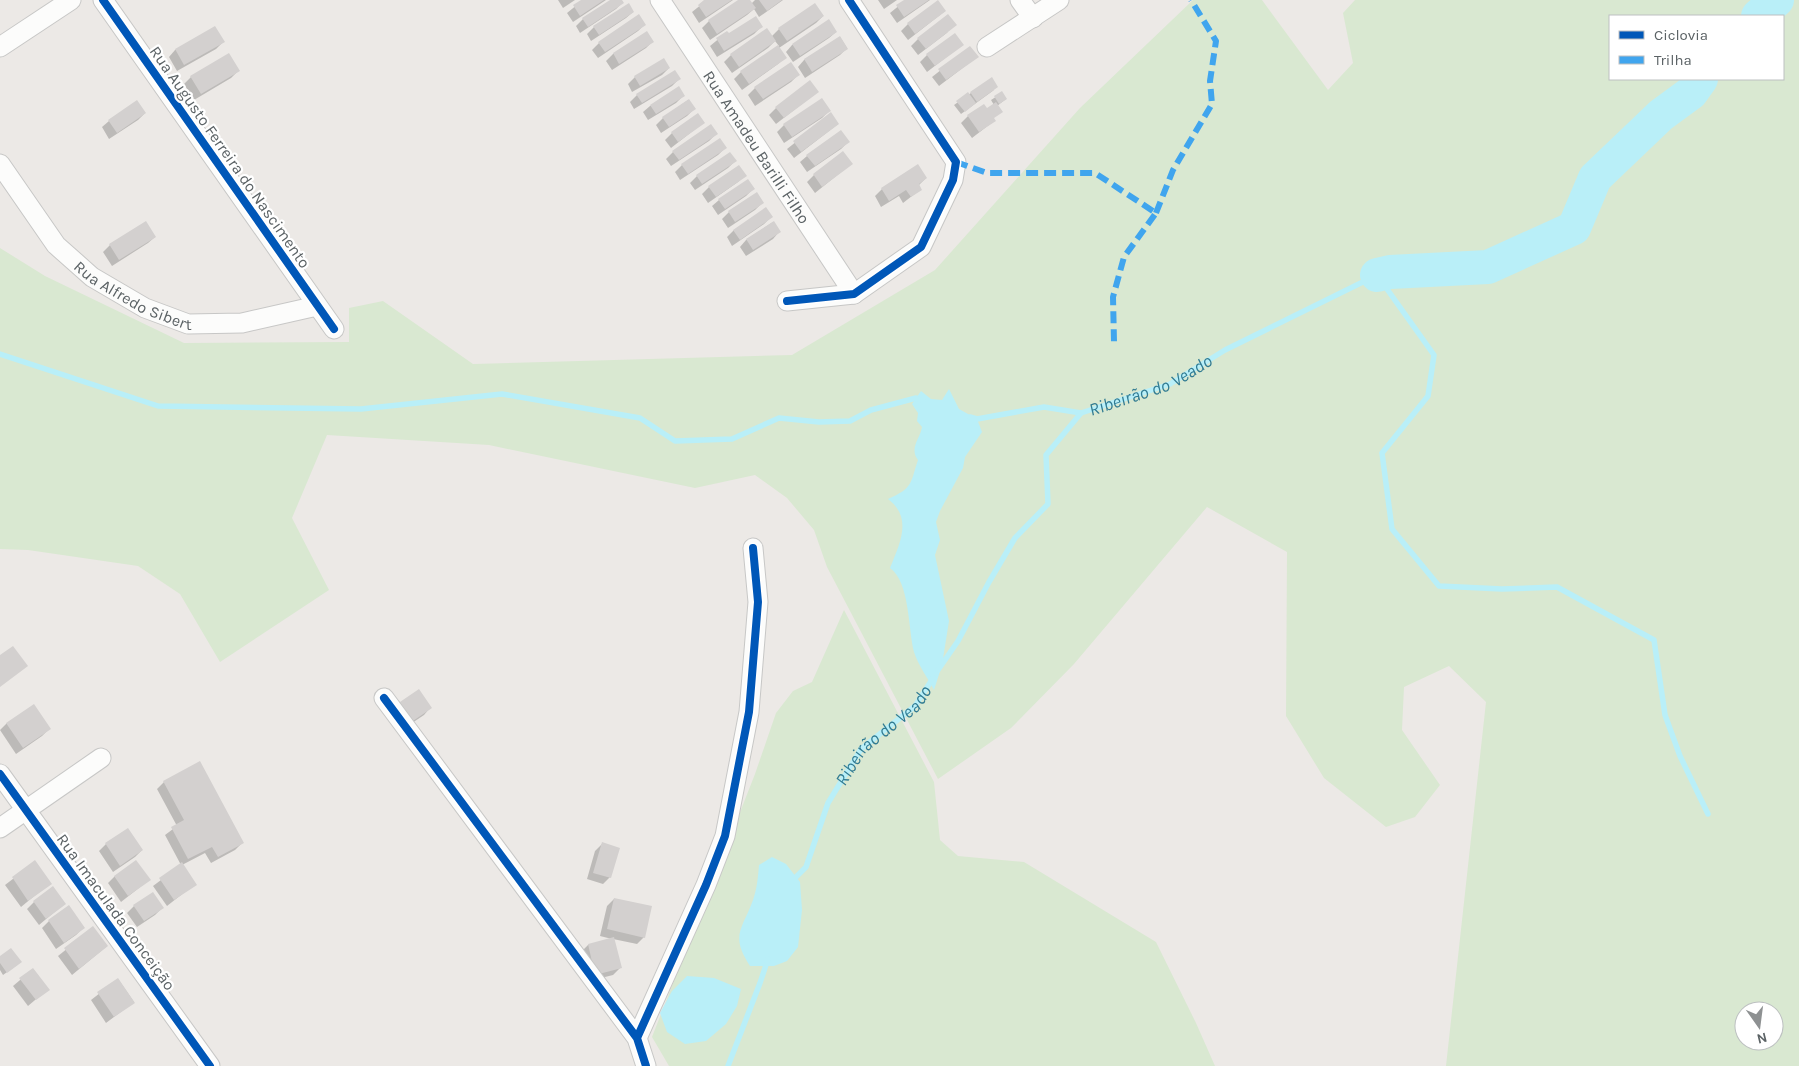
<svg xmlns="http://www.w3.org/2000/svg" width="1799" height="1066" viewBox="0 0 1799 1066" font-family="Karla,sans-serif">
<style>
.green{fill:#d9e8d1;fill-rule:evenodd}
.water{fill:#b9eff8}
.shadow{fill:#0003}
.lines{fill:none;stroke-linecap:round;stroke-linejoin:round}
.stream{stroke:#b9eff8;stroke-width:5.5}
.river{stroke:#b9eff8;stroke-width:34}
.building{fill:#d3d0cf}
.minor-casing{stroke:#c7c7c6;stroke-width:21}
.minor{stroke:#fcfcfb;stroke-width:19}
.quiet{stroke:#40a5ee;stroke-width:6;stroke-dasharray:12 6;stroke-linecap:butt}
.cycleway-casing{stroke:#fff;stroke-width:11}
.cycleway{stroke:#0057b8;stroke-width:8}
.labels{text-anchor:middle;dominant-baseline:central;stroke-width:4.5;stroke-linejoin:round;paint-order:stroke}
.street-label{font-size:16px;fill:#5b6265;stroke:#fff}
.water-label{font-size:18px;font-style:italic;fill:#317b92;stroke:#fff}
</style>
<rect width="100%" height="100%" fill="#ece9e6"/>
<path class="green" d="M 1193,0 L 1262,0 L 1328,90 L 1353,63 L 1343,13 L 1355,0 L 1799,0 L 1799,1066 L 1446,1066 L 1486,702 L 1449,666 L 1404,687 L 1402,730 L 1440,785 L 1415,817 L 1386,827 L 1324,778 L 1286,716 L 1287,552 L 1207,507 L 1074,664 L 1011,728 L 938,779 L 827,567 L 814,530 L 787,498 L 755,475 L 695,488 L 489,445 L 327,435 L 292,518 L 329,590 L 220,662 L 180,594 L 138,566 L 28,550 L 0,549 L 0,248 L 45,276 L 184,343 L 349,342 L 349,308 L 383,301 L 473,364 L 792,355 L 935,270 L 1080,108 ZM 1610,16 L 1783,16 L 1783,79 L 1610,79 ZM 1744,1011 L 1774,1011 L 1774,1041 L 1744,1041 Z
M 844,610 L 934,782 L 940,840 L 958,856 L 1024,862 L 1156,942 L 1196,1023 L 1215,1066 L 669,1066 L 652,1037 L 755,774 L 776,713 L 793,691 L 812,682 Z"/>
<path class="water" d="M 949,389 L 959,409 L 977,419 L 982,432 L 965,457 L 963,468 L 940,511 L 936,522 L 940,540 L 935,555 L 949,621 L 942,665 L 934,690 C 928,678 918,665 914,652 C 908,629 910,582 890,568 C 900,543 913,518 888,499 C 913,488 910,484 918,460 C 909,448 920,439 922,427 L 917,421 L 918,413 L 912,404 L 921,391 L 931,399 L 942,400 Z
M 772,857 L 786,864 L 800,882 L 802,910 L 798,947 L 787,961 L 774,966 L 750,966 C 730,935 742,930 753,900 C 757,889 758,877 759,865 Z
M 687,976 L 714,978 L 741,989 L 737,1006 L 726,1024 L 706,1041 L 685,1044 L 667,1032 L 660,1013 L 672,991 Z"/>
<path class="shadow" d="M 558,0 L 575,0 L 563,8 Z
M 583,0 L 606,0 L 573,22 L 567,13 Z
M 612,0 L 621,0 L 623,2 L 616,9 L 580,33 L 576,26 L 583,19 Z
M 707,0 L 733,0 L 699,23 L 692,12 Z
M 740,0 L 749,0 L 751,4 L 755,0 L 783,0 L 759,17 L 754,9 L 747,15 L 710,40 L 702,28 L 709,21 Z
M 878,0 L 897,0 L 884,9 Z
M 906,0 L 930,0 L 897,23 L 890,13 Z
M 628,5 L 633,12 L 626,18 L 591,41 L 587,34 L 594,27 Z
M 945,11 L 908,40 L 901,31 L 908,24 Z
M 823,16 L 816,23 L 779,48 L 785,57 L 778,64 L 742,90 L 734,79 L 741,72 L 779,46 L 775,41 L 768,48 L 732,73 L 724,62 L 731,55 L 772,36 L 779,29 Z
M 645,24 L 638,31 L 598,58 L 592,50 L 599,43 Z
M 215,27 L 223,42 L 216,49 L 177,71 L 169,57 L 175,50 Z
M 761,27 L 754,34 L 717,57 L 710,46 L 727,32 L 729,34 Z
M 836,32 L 829,38 L 793,62 L 786,52 L 792,45 Z
M 948,32 L 918,55 L 911,46 L 918,39 Z
M 647,33 L 652,42 L 646,48 L 612,70 L 606,61 L 613,54 Z
M 840,37 L 847,48 L 840,55 L 805,78 L 798,67 L 804,60 Z
M 962,45 L 927,72 L 920,62 L 927,55 Z
M 970,47 L 977,57 L 939,86 L 932,77 Z
M 669,68 L 662,75 L 632,92 L 628,84 L 635,77 Z
M 238,71 L 231,78 L 194,100 L 184,84 L 191,77 Z
M 798,75 L 791,82 L 755,106 L 748,95 L 755,88 Z
M 679,79 L 672,86 L 634,109 L 630,102 L 637,95 Z
M 994,90 L 961,114 L 954,105 L 971,93 Z
M 817,92 L 776,124 L 769,115 L 776,108 Z
M 1002,93 L 1006,99 L 997,106 L 993,119 L 994,121 L 972,138 L 961,123 L 968,116 L 987,110 L 994,105 L 991,100 Z
M 683,96 L 676,103 L 648,120 L 643,112 L 650,106 Z
M 688,100 L 694,109 L 687,116 L 661,133 L 656,125 L 663,118 Z
M 829,111 L 822,118 L 784,143 L 777,132 L 784,125 Z
M 145,113 L 138,120 L 109,139 L 102,127 L 109,121 Z
M 831,114 L 838,124 L 794,158 L 787,149 Z
M 703,123 L 671,148 L 665,140 L 672,133 Z
M 716,134 L 709,141 L 671,166 L 666,159 L 673,152 Z
M 848,142 L 841,149 L 807,172 L 800,162 L 807,156 Z
M 725,148 L 718,155 L 680,180 L 675,172 L 682,165 Z
M 735,161 L 728,168 L 695,190 L 690,183 L 697,176 Z
M 851,164 L 815,193 L 807,182 L 814,175 Z
M 745,175 L 738,182 L 708,203 L 702,194 L 709,187 Z
M 926,178 L 918,186 L 921,189 L 903,203 L 899,196 L 881,207 L 875,196 L 882,189 Z
M 753,189 L 746,196 L 718,215 L 712,206 L 719,200 Z
M 756,194 L 762,203 L 755,210 L 728,228 L 722,219 L 729,212 Z
M 771,217 L 764,224 L 732,246 L 727,237 L 734,230 Z
M 773,222 L 779,232 L 773,239 L 746,256 L 740,247 L 746,240 Z
M 155,237 L 148,243 L 112,266 L 103,252 L 110,245 Z
M 430,708 L 424,715 L 403,729 L 391,711 Z
M 7,723 L 49,729 L 42,736 L 16,754 L 0,730 Z
M 164,782 L 242,843 L 235,850 L 211,863 L 205,853 L 182,865 L 195,884 L 167,906 L 153,886 L 181,865 L 165,835 L 177,826 L 157,789 Z
M 128,830 L 142,850 L 135,857 L 113,872 L 99,851 L 106,844 Z
M 602,844 L 610,877 L 603,884 L 587,879 L 595,851 Z
M 35,862 L 50,883 L 21,907 L 5,885 Z
M 115,876 L 149,880 L 121,902 L 108,883 Z
M 614,899 L 644,937 L 637,944 L 613,939 L 620,968 L 613,975 L 589,981 L 581,952 L 588,945 L 612,939 L 600,936 L 607,906 Z
M 34,902 L 64,904 L 39,925 L 27,909 Z
M 134,906 L 162,908 L 155,915 L 137,927 L 127,913 Z
M 68,907 L 83,928 L 76,935 L 56,949 L 42,928 L 49,921 Z
M 93,928 L 107,946 L 72,975 L 58,956 Z
M 0,957 L 17,965 L 3,975 L 0,970 Z
M 33,969 L 48,989 L 28,1006 L 13,986 Z
M 118,979 L 134,1002 L 106,1023 L 91,1000 Z"/>
<g class="lines">
<g class="stream">
<path d="M 0,354 L 158,406 L 361,409 L 502,394 L 640,418 L 675,441 L 732,439 L 779,418 L 819,422 L 850,421 L 871,410 L 916,398 L 923,401"/>
<path d="M 970,417 L 977,419 L 1044,407 L 1081,413"/>
<path id="s1" d="M 938,670 L 958,641 L 989,582 L 1015,538 L 1048,504 L 1046,455 L 1081,413 L 1170,384 L 1225,350 L 1377,275 L 1434,355 L 1428,396 L 1382,453 L 1392,529 L 1439,586 L 1502,589 L 1557,587 L 1654,640 L 1665,715 L 1680,756 L 1708,814"/>
<path id="s2" d="M 792,881 L 806,867 L 828,803 L 861,749 L 915,706 L 933,678"/>
<path d="M 728,1066 L 760,983 L 768,959"/>
</g>
<path class="river" d="M 1758,16 L 1777,0
M 1377,275 L 1390,272 L 1488,267 L 1574,228 L 1595,178 L 1661,115 L 1691,93 L 1701,79"/>
</g>
<path class="building" d="M 581,0 L 604,0 L 580,16 L 573,5 Z
M 610,0 L 622,0 L 624,3 L 588,27 L 582,18 Z
M 704,0 L 732,0 L 706,17 L 698,5 Z
M 738,0 L 750,0 L 756,8 L 717,34 L 708,20 Z
M 759,0 L 782,0 L 767,11 Z
M 904,0 L 929,0 L 904,17 L 896,5 Z
M 938,0 L 946,11 L 915,34 L 907,23 Z
M 629,3 L 634,12 L 599,35 L 593,26 Z
M 815,3 L 824,16 L 787,41 L 778,28 Z
M 639,14 L 646,25 L 605,52 L 598,42 Z
M 948,14 L 957,25 L 926,49 L 917,38 Z
M 756,16 L 763,27 L 724,51 L 716,38 L 727,31 L 729,33 Z
M 829,19 L 837,32 L 800,56 L 792,44 Z
M 215,26 L 225,42 L 184,65 L 175,49 Z
M 767,28 L 776,41 L 739,67 L 730,54 Z
M 647,31 L 654,42 L 619,64 L 613,53 Z
M 955,33 L 964,45 L 935,66 L 926,54 Z
M 840,36 L 848,49 L 812,72 L 804,59 Z
M 778,45 L 787,58 L 749,84 L 740,71 Z
M 970,46 L 979,57 L 946,80 L 938,69 Z
M 229,53 L 240,71 L 201,94 L 190,76 Z
M 664,58 L 670,68 L 640,86 L 634,76 Z
M 791,62 L 800,75 L 763,99 L 754,87 Z
M 675,70 L 681,79 L 642,103 L 636,94 Z
M 992,77 L 998,87 L 977,102 L 970,92 Z
M 810,80 L 819,92 L 784,118 L 775,107 Z
M 679,86 L 685,96 L 656,114 L 650,105 Z
M 1002,91 L 1007,99 L 999,104 L 994,96 Z
M 968,92 L 976,103 L 965,112 L 956,101 Z
M 822,98 L 831,111 L 792,137 L 783,124 Z
M 689,99 L 696,109 L 669,127 L 662,117 Z
M 137,100 L 146,113 L 117,133 L 108,120 Z
M 996,102 L 1003,112 L 994,118 L 996,121 L 979,132 L 967,115 L 984,104 L 987,108 Z
M 831,112 L 839,124 L 801,152 L 793,141 Z
M 698,113 L 705,123 L 678,142 L 671,132 Z
M 711,124 L 718,134 L 679,160 L 672,151 Z
M 841,130 L 850,142 L 815,166 L 806,155 Z
M 720,138 L 727,148 L 688,174 L 681,164 Z
M 843,151 L 853,164 L 822,187 L 813,174 Z
M 730,152 L 737,161 L 702,184 L 696,175 Z
M 918,164 L 927,178 L 919,184 L 922,190 L 911,197 L 906,190 L 889,201 L 881,188 Z
M 739,165 L 747,176 L 716,197 L 708,186 Z
M 748,179 L 755,189 L 725,209 L 718,199 Z
M 757,192 L 764,203 L 735,222 L 728,211 Z
M 766,207 L 773,217 L 740,240 L 733,230 Z
M 146,221 L 156,237 L 119,260 L 109,244 Z
M 774,221 L 781,232 L 753,250 L 746,239 Z
M 13,646 L 28,666 L 0,687 L 0,655 Z
M 419,689 L 432,708 L 410,723 L 397,704 Z
M 34,704 L 51,729 L 23,748 L 6,723 Z
M 200,761 L 244,843 L 218,857 L 212,847 L 188,859 L 171,827 L 184,820 L 163,781 Z
M 128,828 L 143,850 L 120,866 L 105,843 Z
M 602,842 L 620,848 L 611,878 L 593,873 Z
M 35,860 L 52,884 L 28,901 L 12,877 Z
M 136,860 L 151,880 L 128,896 L 114,876 Z
M 182,862 L 197,885 L 174,900 L 159,878 Z
M 53,886 L 66,904 L 46,919 L 33,901 Z
M 153,892 L 164,908 L 144,921 L 133,905 Z
M 614,898 L 652,906 L 645,938 L 607,929 Z
M 69,905 L 85,928 L 64,943 L 48,920 Z
M 93,926 L 108,946 L 79,969 L 64,948 Z
M 614,937 L 622,968 L 595,975 L 588,944 Z
M 11,948 L 22,962 L 7,973 L 0,963 L 0,956 Z
M 33,968 L 50,990 L 36,1000 L 19,978 Z
M 118,978 L 135,1003 L 114,1017 L 97,992 Z"/>
<g class="lines">
<defs>
<g id="minor">
<path d="M 103,0 L 334,329"/>
<path id="s3" d="M 660,0 L 854,294"/>
<path d="M 1020,0 L 1033,18"/>
<path d="M 0,47 L 71,0"/>
<path d="M 987,47 L 1059,0"/>
<path id="s4" d="M 0,164 L 56,245 L 92,277 L 145,308 L 188,324 L 242,323 L 317,306"/>
<path d="M 787,301 L 854,294 L 921,247 L 953,180 L 956,162 L 849,0"/>
<path d="M 384,698 L 637,1038 L 646,1066"/>
<path d="M 0,774 L 210,1066"/>
<path d="M 0,828 L 101,758"/>
<path d="M 637,1038 L 706,885 L 725,836 L 749,712 L 758,602 L 753,548"/>
</g>
</defs>
<use href="#minor" class="minor-casing"/>
<use href="#minor" class="minor"/>
<path class="quiet" d="M 956,162 L 987,173 L 1095,173 L 1156,213 L 1124,257 L 1113,297 L 1114,342
M 1156,213 L 1173,170 L 1212,104 L 1210,81 L 1216,41 L 1191,0"/>
<defs>
<path id="cycleway" d="M 103,0 L 334,329
M 787,301 L 854,294 L 921,247 L 953,180 L 956,162 L 849,0
M 384,698 L 637,1038 L 646,1066
M 0,774 L 210,1066
M 637,1038 L 706,885 L 725,836 L 749,712 L 758,602 L 753,548"/>
</defs>
<use href="#cycleway" class="cycleway-casing"/>
<use href="#cycleway" class="cycleway"/>
</g>
<g class="labels">
<g class="street-label">
<text stroke="none"><textPath href="#s3" startOffset="176">Rua Amadeu Barilli Filho</textPath></text>
<text transform="translate(230 157) rotate(55)">Rua Augusto Ferreira do Nascimento</text>
<text stroke="none"><textPath href="#s4" startOffset="192">Rua Alfredo Sibert</textPath></text>
<text transform="translate(116 912) rotate(54)">Rua Imaculada Conceição</text>
</g>
<g class="water-label">
<text stroke="none"><textPath href="#s1" startOffset="379">Ribeirão do Veado</textPath></text>
<text stroke="none"><textPath href="#s2" startOffset="176">Ribeirão do Veado</textPath></text>
</g>
</g>
<rect x="1609" y="15" width="175" height="65" fill="#ffffff" stroke="#bdc0c1"/>
<rect x="1619" y="31" width="25" height="8" fill="#0057b8" stroke="#bdc0c1"/>
<text x="1654" y="40" font-size="15" fill="#5b6265">Ciclovia</text>
<rect x="1619" y="56" width="25" height="8" fill="#40a5ee" stroke="#bdc0c1"/>
<text x="1654" y="65" font-size="15" fill="#5b6265">Trilha</text>
<g transform="translate(1759 1026) rotate(166)"><circle r="24" fill="#ffffff" stroke="#bdc0c1"/>
<path d="M0-4L9 19L0 12L-9 19Z" fill="#8e9192"/>
<text y="-8" font-size="14" font-weight="bold" text-anchor="middle" fill="#5b6265">N</text>
</g>
</svg>
